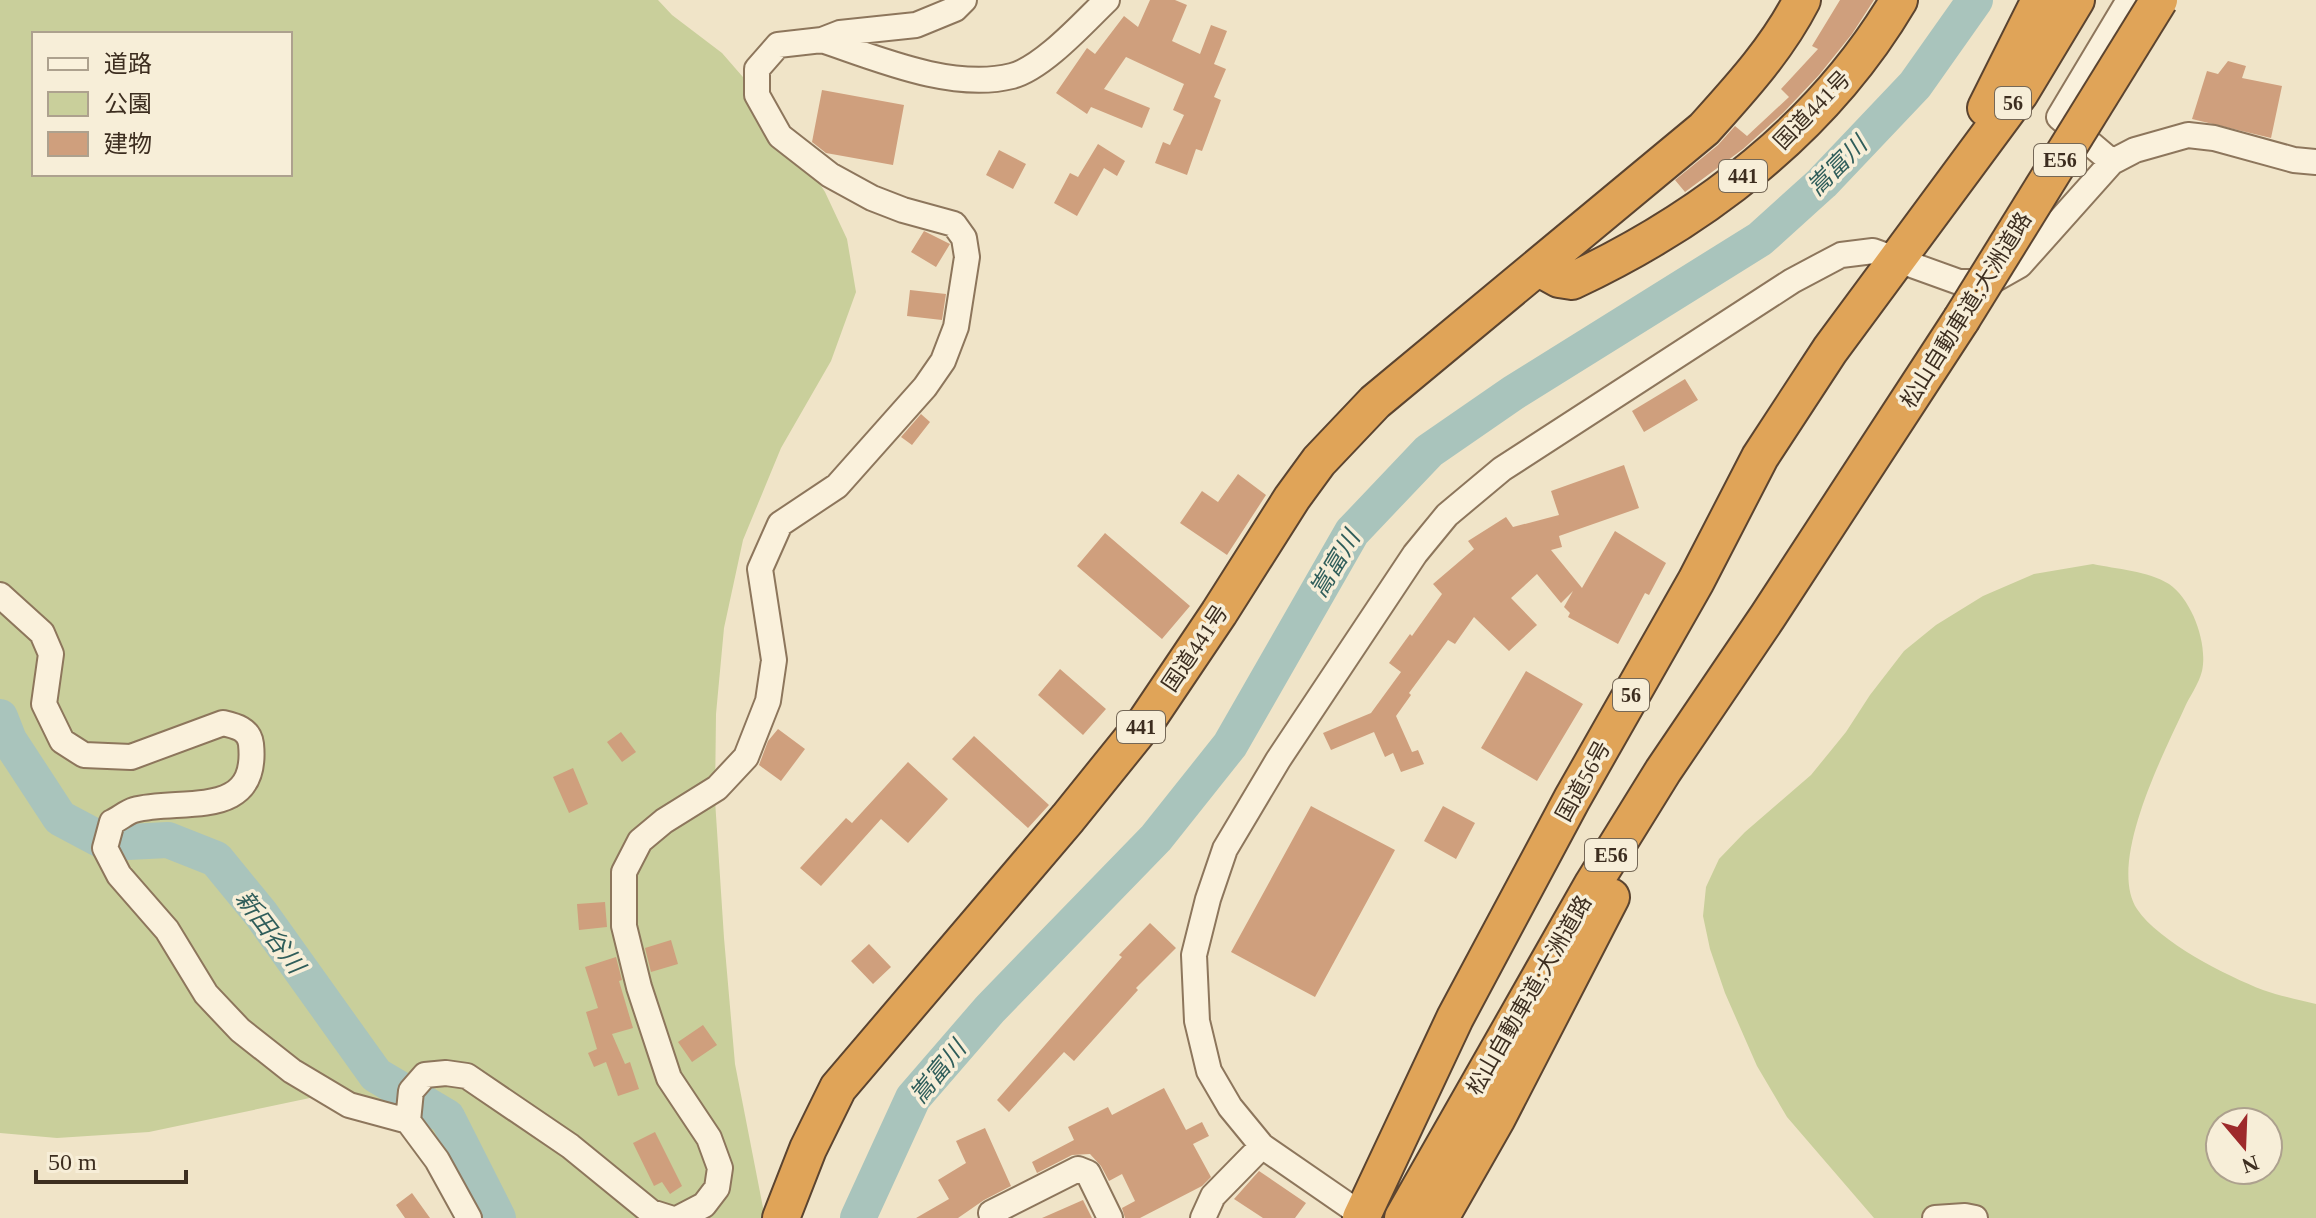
<svg xmlns="http://www.w3.org/2000/svg" width="2316" height="1218" viewBox="0 0 2316 1218" font-family="'Times New Roman','Noto Sans JP',serif">
<style>
.green{fill:#c9cf9b;fill-rule:evenodd}
.lines{fill:none;stroke-linecap:round;stroke-linejoin:round}
.river{stroke:#a9c4bc;stroke-width:36}
.building{fill:#cf9f7d}
.minor-casing{stroke:#8d765c;stroke-width:28}
.highway-casing{stroke:#5b4430;stroke-width:40}
.minor{stroke:#faf1dc;stroke-width:24}
.highway{stroke:#e0a458;stroke-width:36}
.highway-bridge-casing{stroke:#5b4430;stroke-width:40;stroke-linecap:butt}
.highway-bridge{stroke:#e0a458;stroke-width:36}
.labels{text-anchor:middle;dominant-baseline:central;stroke-width:7;stroke-linejoin:round;paint-order:stroke}
.shield{fill:#f7eed8;stroke:#756857;stroke-width:2}
.shield-label{font-size:20px;font-weight:bold;fill:#3d2e20}
.street-label{font-size:22px;fill:#3d2e20;stroke:#f7eed8}
.water-label{font-size:24px;font-style:italic;fill:#2f5d5a;stroke:#f7eed8}
</style>
<rect width="100%" height="100%" fill="#f0e4c8"/>
<path class="green" d="M 0,0 L 658,0 L 672,15 L 722,53 L 775,114 L 825,192 L 847,239 L 856,292 L 831,361 L 781,448 L 743,540 L 724,628 L 716,714 L 715,800 L 724,938 L 735,1064 L 765,1218 L 483,1218 L 451,1164 L 343,1091 L 149,1132 L 57,1138 L 0,1133 ZM 34,34 L 290,34 L 290,174 L 34,174 Z
M 2093,564 C 2116,569 2148,571 2169,584 C 2192,600 2208,643 2202,671 C 2199,684 2189,697 2184,709 C 2163,755 2107,863 2137,909 C 2159,942 2227,976 2263,990 C 2280,996 2299,1000 2316,1004 L 2316,1218 L 1874,1218 L 1787,1117 L 1757,1066 L 1725,993 L 1710,949 L 1703,916 L 1706,887 L 1719,859 L 1745,832 L 1811,775 L 1846,732 L 1870,695 L 1904,651 L 1936,625 L 1983,596 L 2034,574 ZM 2220,1122 L 2268,1122 L 2268,1170 L 2220,1170 Z"/>
<g class="lines">
<path class="river" d="M 0,717 L 9,740 L 60,818 L 107,843 L 168,840 L 216,859 L 261,914 L 376,1075 L 447,1117 L 498,1218
M 858,1218 L 913,1098 L 990,1009 L 1156,838 L 1230,745 L 1352,532 L 1429,451 L 1513,393 L 1760,239 L 1822,183 L 1915,85 L 1975,0"/>
</g>
<path class="building" d="M 1150,0 L 1175,0 L 1187,5 L 1172,41 L 1200,54 L 1211,25 L 1227,31 L 1214,64 L 1226,69 L 1214,97 L 1221,100 L 1202,151 L 1196,149 L 1187,175 L 1155,163 L 1163,142 L 1170,145 L 1184,115 L 1173,110 L 1184,84 L 1126,57 L 1104,89 L 1150,108 L 1142,128 L 1091,107 L 1087,114 L 1056,93 L 1087,48 L 1095,54 L 1124,16 L 1138,27 Z
M 1840,0 L 1874,0 L 1852,34 L 1819,75 L 1783,113 L 1743,149 L 1685,192 L 1675,180 L 1718,145 L 1735,126 L 1747,136 L 1789,97 L 1781,89 L 1818,49 L 1812,46 Z
M 2228,61 L 2246,66 L 2242,78 L 2282,86 L 2271,138 L 2192,119 L 2207,71 L 2218,74 Z
M 822,90 L 904,105 L 893,165 L 826,153 L 812,142 Z
M 1098,144 L 1125,161 L 1117,176 L 1104,168 L 1077,216 L 1054,203 L 1070,173 L 1078,177 Z
M 999,150 L 1026,164 L 1013,189 L 986,175 Z
M 924,231 L 950,244 L 936,267 L 911,252 Z
M 910,290 L 946,294 L 942,320 L 907,316 Z
M 1685,379 L 1698,400 L 1644,432 L 1632,411 Z
M 921,414 L 930,422 L 912,445 L 901,437 Z
M 1624,465 L 1639,508 L 1559,536 L 1562,547 L 1551,550 L 1582,588 L 1615,531 L 1666,563 L 1649,595 L 1645,593 L 1618,644 L 1568,617 L 1570,613 L 1564,607 L 1573,591 L 1561,603 L 1537,574 L 1511,598 L 1537,625 L 1509,651 L 1474,617 L 1455,644 L 1448,640 L 1409,693 L 1411,695 L 1396,716 L 1412,752 L 1418,750 L 1424,764 L 1401,772 L 1393,753 L 1385,757 L 1374,732 L 1331,750 L 1323,733 L 1371,713 L 1401,672 L 1389,663 L 1410,634 L 1412,636 L 1442,594 L 1433,584 L 1474,549 L 1468,541 L 1506,517 L 1513,527 L 1559,515 L 1551,491 Z
M 1238,474 L 1266,495 L 1227,555 L 1180,523 L 1202,491 L 1218,502 Z
M 1105,533 L 1190,606 L 1162,639 L 1077,566 Z
M 1060,669 L 1106,709 L 1083,735 L 1038,695 Z
M 1526,671 L 1583,704 L 1537,781 L 1481,748 Z
M 778,729 L 805,749 L 781,781 L 759,765 L 768,741 Z
M 621,732 L 636,752 L 622,762 L 607,742 Z
M 974,736 L 1049,805 L 1028,828 L 952,759 Z
M 908,762 L 948,799 L 908,843 L 881,819 L 821,886 L 800,868 L 846,818 L 852,823 Z
M 573,768 L 588,804 L 569,813 L 553,777 Z
M 1311,806 L 1395,850 L 1315,997 L 1231,952 Z
M 1443,806 L 1475,823 L 1456,859 L 1424,841 Z
M 605,902 L 607,927 L 579,930 L 577,904 Z
M 1150,923 L 1176,948 L 1136,988 L 1138,990 L 1074,1061 L 1064,1052 L 1009,1112 L 997,1100 L 1122,957 L 1119,955 Z
M 671,940 L 678,964 L 651,972 L 645,948 Z
M 869,944 L 891,967 L 873,984 L 851,961 Z
M 616,957 L 622,980 L 619,981 L 633,1028 L 612,1034 L 625,1064 L 630,1062 L 639,1089 L 618,1096 L 606,1062 L 594,1067 L 588,1053 L 597,1049 L 586,1012 L 598,1008 L 585,967 Z
M 703,1025 L 717,1045 L 692,1062 L 678,1042 Z
M 1164,1088 L 1186,1130 L 1202,1122 L 1209,1136 L 1193,1144 L 1211,1177 L 1202,1186 L 1140,1218 L 1125,1218 L 1122,1208 L 1135,1201 L 1122,1174 L 1109,1181 L 1101,1166 L 1090,1154 L 1072,1155 L 1037,1173 L 1032,1162 L 1074,1140 L 1068,1127 L 1108,1107 L 1112,1115 Z
M 985,1128 L 1011,1186 L 984,1200 L 958,1218 L 916,1218 L 949,1199 L 938,1180 L 966,1163 L 956,1141 Z
M 655,1132 L 682,1186 L 670,1194 L 662,1182 L 654,1186 L 633,1143 Z
M 1259,1171 L 1306,1203 L 1295,1218 L 1263,1218 L 1234,1199 Z
M 412,1193 L 430,1218 L 405,1218 L 396,1205 Z
M 1083,1200 L 1092,1218 L 1042,1218 Z"/>
<g class="lines">
<defs>
<path id="minor" d="M 822,40 C 878,59 953,91 1012,76 C 1043,68 1084,22 1107,0
M 2112,162 L 2059,117 L 2129,0
M 0,595 L 42,633 L 51,654 L 44,704 L 62,741 L 84,755 L 131,757 L 223,723 C 236,726 249,729 251,744 C 259,822 180,797 134,810 C 127,812 119,819 112,822 L 105,848 L 119,875 L 167,930 L 206,994 L 240,1030 L 292,1071 L 349,1105 L 408,1121 L 437,1160 L 469,1218
M 408,1121 L 411,1091 L 425,1075 L 446,1073 L 467,1076 L 570,1146 L 651,1212 L 670,1218
M 1362,1215 L 1262,1146 L 1230,1107 L 1209,1071 L 1197,1021 L 1194,955 L 1208,899 L 1225,849 L 1278,760 L 1415,554 L 1447,515 L 1502,469 L 1792,281 L 1841,255 L 1873,251 L 1959,282 L 1990,282 L 2020,265 L 2112,162 L 2135,150 L 2188,135 L 2214,138 L 2294,160 L 2316,162
M 679,1218 L 704,1205 L 717,1188 L 720,1168 L 709,1138 L 669,1078 L 639,987 L 624,926 L 624,872 L 640,841 L 664,821 L 717,788 L 746,757 L 768,701 L 774,660 L 760,569 L 780,524 L 837,486 L 925,387 L 943,361 L 956,327 L 967,257 L 964,238 L 954,224 L 903,210 L 872,198 L 830,175 L 780,136 L 757,95 L 757,69 L 778,45 L 822,40 L 840,33 L 916,25 L 955,9 L 964,0
M 993,1218 L 991,1213 L 1078,1169 L 1088,1173 L 1110,1218
M 1203,1218 L 1213,1196 L 1262,1146
M 1935,1218 L 1965,1216 L 1975,1218"/>
<path id="highway" d="M 1986,108 L 2040,0
M 1539,268 L 1559,279 L 1572,281 C 1704,219 1824,127 1899,0
M 781,1218 L 808,1149 L 838,1088 L 1068,818 L 1147,720 L 1219,613 L 1292,498 L 1319,461 L 1375,402 L 1704,129 C 1740,89 1777,49 1802,0
M 1361,1218 L 1455,1018 L 1572,799 L 1696,581 L 1760,457 L 1830,350 L 2020,93 L 2076,0
M 1403,1218 L 1593,884 L 1663,771 L 1768,616 L 1961,320
M 1440,1218 L 1497,1118 L 1611,897"/>
</defs>
<use href="#minor" class="minor-casing"/>
<use href="#highway" class="highway-casing"/>
<use href="#minor" class="minor"/>
<use href="#highway" class="highway"/>
<defs>
<path id="highway-bridge" d="M 1961,320 L 2159,0"/>
</defs>
<use href="#highway-bridge" class="highway-bridge-casing"/>
<use href="#highway-bridge" class="highway-bridge"/>
</g>
<g class="labels">
<g class="shield">
<rect x="1995" y="87" width="36" height="32" rx="6"/>
<rect x="2034" y="144" width="52" height="32" rx="6"/>
<rect x="1719" y="160" width="48" height="32" rx="6"/>
<rect x="1613" y="679" width="36" height="32" rx="6"/>
<rect x="1117" y="711" width="48" height="32" rx="6"/>
<rect x="1585" y="839" width="52" height="32" rx="6"/>
</g>
<g class="shield-label">
<text x="2013" y="103">56</text>
<text x="2060" y="160">E56</text>
<text x="1743" y="176">441</text>
<text x="1631" y="695">56</text>
<text x="1141" y="727">441</text>
<text x="1611" y="855">E56</text>
</g>
<g class="street-label">
<text transform="translate(1812 110) rotate(-46)">国道441号</text>
<text transform="translate(1966 310) rotate(-58)">松山自動車道;大洲道路</text>
<text transform="translate(1195 648) rotate(-56)">国道441号</text>
<text transform="translate(1583 781) rotate(-61)">国道56号</text>
<text transform="translate(1529 995) rotate(-60)">松山自動車道;大洲道路</text>
</g>
<g class="water-label">
<text transform="translate(1837 166) rotate(-45)">嵩富川</text>
<text transform="translate(1335 564) rotate(-59)">嵩富川</text>
<text transform="translate(270 932) rotate(53)">新田谷川</text>
<text transform="translate(938 1072) rotate(-51)">嵩富川</text>
</g>
</g>
<rect x="32" y="32" width="260" height="144" fill="#f7eed8" stroke="#ada18e" stroke-width="2"/>
<rect x="48" y="58" width="40" height="12" fill="#faf1dc" stroke="#ada18e" stroke-width="2"/>
<text x="104" y="72" font-size="24" fill="#3d2e20">道路</text>
<rect x="48" y="92" width="40" height="24" fill="#c9cf9b" stroke="#ada18e" stroke-width="2"/>
<text x="104" y="112" font-size="24" fill="#3d2e20">公園</text>
<rect x="48" y="132" width="40" height="24" fill="#cf9f7d" stroke="#ada18e" stroke-width="2"/>
<text x="104" y="152" font-size="24" fill="#3d2e20">建物</text>
<g transform="translate(2244 1146) rotate(161)"><circle r="38" fill="#f7eed8" stroke="#ada18e" stroke-width="2"/>
<path d="M0-6L14 30L0 20L-14 30Z" fill="#9e2a2b"/>
<text y="-12" font-size="22" font-weight="bold" text-anchor="middle" fill="#3d2e20">N</text>
</g>
<path d="M36 1170v12h150v-12" fill="none" stroke="#3d2e20" stroke-width="4"/>
<text x="48" y="1170" font-size="24" fill="#3d2e20" stroke="#f7eed8" stroke-width="6" paint-order="stroke">50 m</text>
</svg>
